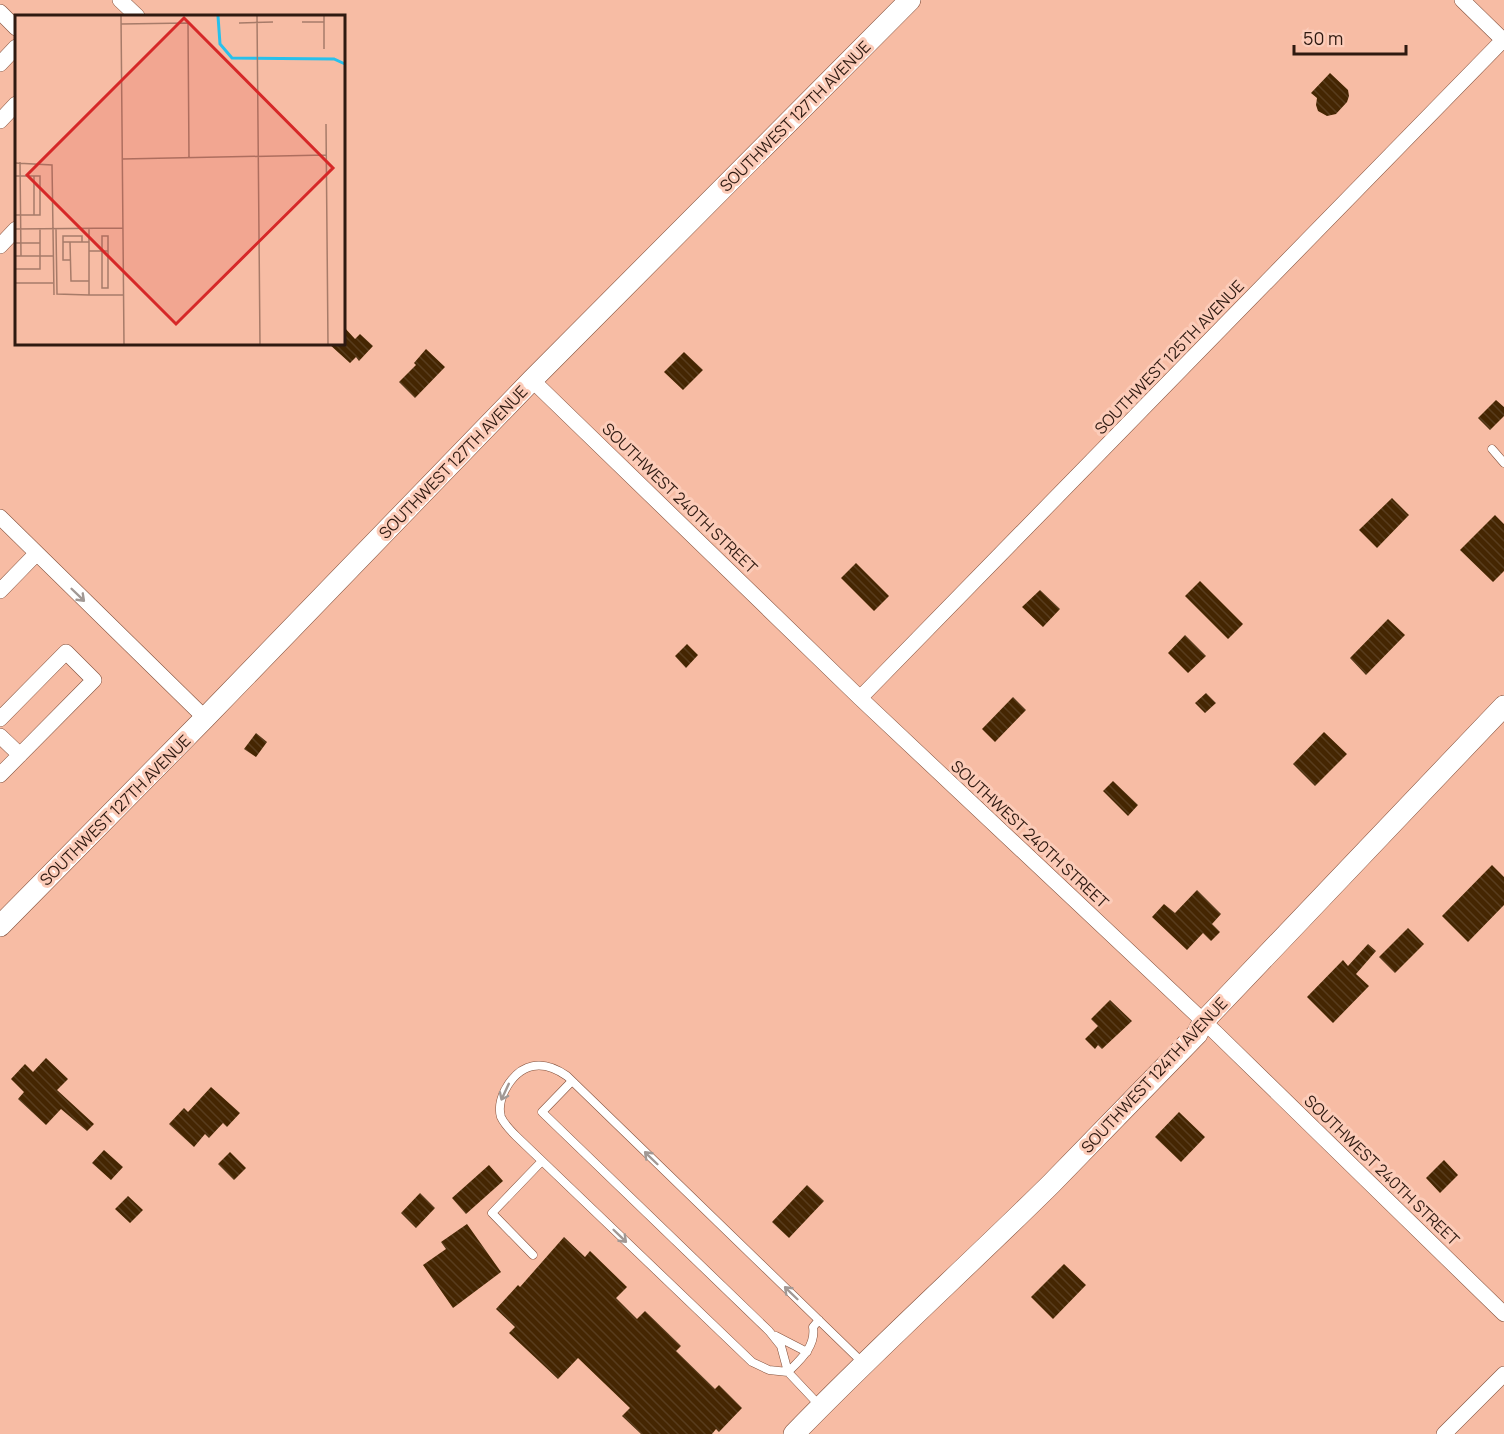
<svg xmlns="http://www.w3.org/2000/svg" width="1504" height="1434" viewBox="0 0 1504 1434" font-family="Manrope,sans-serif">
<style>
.building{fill:url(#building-back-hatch)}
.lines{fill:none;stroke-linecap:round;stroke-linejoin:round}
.lane-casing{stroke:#83503b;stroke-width:9}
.street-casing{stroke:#83503b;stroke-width:16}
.secondary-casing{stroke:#83503b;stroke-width:22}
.lane{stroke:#fff;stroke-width:8}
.street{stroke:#fff;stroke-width:15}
.secondary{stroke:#fff;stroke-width:21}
.oneway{stroke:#a19894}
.labels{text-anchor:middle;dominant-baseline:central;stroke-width:6;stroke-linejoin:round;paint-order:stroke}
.street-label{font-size:16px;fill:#2f1a11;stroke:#fcccb9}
.inset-river{fill:none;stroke:#28c0eb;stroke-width:3}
.inset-road{fill:none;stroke:#a77b69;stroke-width:1.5}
.view{fill:#d62828;fill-opacity:0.15;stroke:#d62828;stroke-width:3}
.inset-edge{fill:none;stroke:#2f1a11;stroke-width:3}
</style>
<defs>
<pattern id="building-back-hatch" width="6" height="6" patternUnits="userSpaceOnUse" patternTransform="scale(1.5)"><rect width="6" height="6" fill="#452602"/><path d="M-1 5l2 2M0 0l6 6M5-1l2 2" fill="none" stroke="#583c1d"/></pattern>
</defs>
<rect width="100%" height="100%" fill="#f7bca4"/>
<path class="building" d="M 1330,73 L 1348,90 L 1349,96 L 1347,102 L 1336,114 L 1327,116 L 1318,111 L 1316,105 L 1317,98 L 1311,93 Z
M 344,327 L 355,339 L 360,334 L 373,346 L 359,361 L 356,357 L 350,363 L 329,344 L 344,344 Z
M 426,349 L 445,367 L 415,398 L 399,382 L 416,365 L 414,363 Z
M 684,352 L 703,370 L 683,390 L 664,372 Z
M 1496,400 L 1504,407 L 1504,416 L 1490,430 L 1478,418 Z
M 1392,498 L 1409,515 L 1377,548 L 1359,530 Z
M 1495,515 L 1504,524 L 1504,571 L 1493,582 L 1460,550 Z
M 856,563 L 889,596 L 874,611 L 841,578 Z
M 1200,581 L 1243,624 L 1228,639 L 1185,596 Z
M 1040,590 L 1060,609 L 1043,627 L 1022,607 Z
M 1388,619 L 1405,635 L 1366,675 L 1350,658 Z
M 1185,635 L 1206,656 L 1188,673 L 1168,653 Z
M 687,644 L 698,655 L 686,668 L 675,656 Z
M 1206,693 L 1216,703 L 1205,713 L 1195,703 Z
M 1013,697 L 1026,710 L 995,742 L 982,729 Z
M 1324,732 L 1347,754 L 1315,786 L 1293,764 Z
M 256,733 L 267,742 L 256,757 L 244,749 Z
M 1113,781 L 1138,805 L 1128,816 L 1103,791 Z
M 1492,865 L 1504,877 L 1504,905 L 1468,942 L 1442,916 Z
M 1197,890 L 1221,914 L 1212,924 L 1220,932 L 1211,941 L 1203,933 L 1187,950 L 1152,917 L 1164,904 L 1175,913 Z
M 1408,928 L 1424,944 L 1395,973 L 1379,957 Z
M 1368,944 L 1376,951 L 1356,974 L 1369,986 L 1333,1023 L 1307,997 L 1343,960 L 1348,966 Z
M 1110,1000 L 1132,1021 L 1102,1049 L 1098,1045 L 1095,1049 L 1085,1039 L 1098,1026 L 1091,1019 Z
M 46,1058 L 68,1079 L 57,1090 L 94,1124 L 87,1131 L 61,1109 L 46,1125 L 18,1099 L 24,1092 L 11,1079 L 25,1064 L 33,1072 Z
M 211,1087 L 240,1113 L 227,1127 L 223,1123 L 209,1138 L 205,1134 L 194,1147 L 169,1124 L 184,1108 L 188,1112 Z
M 1179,1112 L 1205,1137 L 1181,1162 L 1155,1137 Z
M 104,1150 L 123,1167 L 111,1180 L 92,1163 Z
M 230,1152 L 246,1168 L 234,1180 L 218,1164 Z
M 1444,1160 L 1458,1175 L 1440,1193 L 1426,1178 Z
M 489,1165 L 503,1181 L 466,1214 L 452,1198 Z
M 807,1185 L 824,1201 L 789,1238 L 772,1222 Z
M 420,1193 L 435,1208 L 416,1228 L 401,1213 Z
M 128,1196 L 143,1210 L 130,1223 L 115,1209 Z
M 467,1224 L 501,1272 L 453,1308 L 423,1265 L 446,1249 L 441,1242 Z
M 564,1237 L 585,1257 L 590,1251 L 627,1287 L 616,1298 L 637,1319 L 645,1311 L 681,1346 L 676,1351 L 715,1389 L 719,1385 L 742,1408 L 719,1432 L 716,1429 L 712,1434 L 641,1434 L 622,1416 L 630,1408 L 578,1358 L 558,1379 L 509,1333 L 515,1327 L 496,1309 L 518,1285 L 520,1287 Z
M 1064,1264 L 1086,1285 L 1053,1319 L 1031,1297 Z"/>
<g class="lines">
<defs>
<path id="lane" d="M 1492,449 L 1504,463
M 572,1081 L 542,1112 L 769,1331 L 781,1346 L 788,1372
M 533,1255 L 492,1213 L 542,1161
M 776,1336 L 807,1352
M 788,1372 C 801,1359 816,1346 813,1327 L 819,1320
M 820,1406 L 788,1372 L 769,1370 L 752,1362 L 516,1136 C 510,1130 504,1124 501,1117 C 498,1107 501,1098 505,1090 C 520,1062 543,1059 567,1076 L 862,1362"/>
<path id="street" d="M 120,0 L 137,16
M 0,12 L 16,28
M 0,64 L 16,47
M 0,121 L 16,104
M 0,246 L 16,229
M 532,380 L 860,698 L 1216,1033 L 1504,1314
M 0,517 L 205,718
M 0,591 L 36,554
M 860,698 L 1503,40 L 1462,0
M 0,719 L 66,652 L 94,680 L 0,775
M 0,736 L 20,755
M 1444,1434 L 1504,1374"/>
<path id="secondary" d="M 0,926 L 205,718 L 532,380 L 910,0
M 794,1434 C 877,1348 966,1268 1051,1184 C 1100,1134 1148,1084 1197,1034 L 1203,1022 L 1504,706"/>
</defs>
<use href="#lane" class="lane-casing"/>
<use href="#street" class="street-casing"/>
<use href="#secondary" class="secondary-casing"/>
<use href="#lane" class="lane"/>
<use href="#street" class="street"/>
<use href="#secondary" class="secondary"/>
</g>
<defs><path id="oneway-shaft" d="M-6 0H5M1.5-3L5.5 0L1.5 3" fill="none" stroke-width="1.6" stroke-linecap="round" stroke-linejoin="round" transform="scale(1.5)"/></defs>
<g class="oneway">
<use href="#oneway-shaft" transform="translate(78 595) rotate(44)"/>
<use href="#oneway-shaft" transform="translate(505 1092) rotate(115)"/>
<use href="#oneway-shaft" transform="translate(651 1158) rotate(-136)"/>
<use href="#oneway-shaft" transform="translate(620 1236) rotate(44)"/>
<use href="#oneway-shaft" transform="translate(791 1293) rotate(-136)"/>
</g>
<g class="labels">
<g class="street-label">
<text transform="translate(795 116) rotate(-45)">SOUTHWEST 127TH AVENUE</text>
<text transform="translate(1169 357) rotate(-46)">SOUTHWEST 125TH AVENUE</text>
<text transform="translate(453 462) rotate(-46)">SOUTHWEST 127TH AVENUE</text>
<text transform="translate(680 498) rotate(44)">SOUTHWEST 240TH STREET</text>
<text transform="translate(115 810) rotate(-45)">SOUTHWEST 127TH AVENUE</text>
<text transform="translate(1030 834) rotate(43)">SOUTHWEST 240TH STREET</text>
<text transform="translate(1154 1075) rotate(-47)">SOUTHWEST 124TH AVENUE</text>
<text transform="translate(1382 1170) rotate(44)">SOUTHWEST 240TH STREET</text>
</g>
</g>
<g transform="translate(15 15)">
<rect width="330" height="330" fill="#f7bca4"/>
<path class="inset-river" d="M 203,1 L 205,29 L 217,43 L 319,44 L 330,49"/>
<path class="inset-road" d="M 106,1 L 109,329M 242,1 L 245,329M 309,1 L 309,34M 287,7 L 309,7M 224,8 L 258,7M 106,9 L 173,8 L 174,143M 311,109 L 313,329M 107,144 L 311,140M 5,147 L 6,241M 0,148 L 37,150 L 39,280M 0,161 L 25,161 L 25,200 L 0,200M 19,161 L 19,200M 0,214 L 108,213M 41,214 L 42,279 L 74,280M 74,214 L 74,280 L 109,280M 48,227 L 48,245 L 56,245M 55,227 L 56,266 L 74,266M 67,227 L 67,221 L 48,221 L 48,227 L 74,227M 0,228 L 25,228M 74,236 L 87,236 L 87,221 L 93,221 L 93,273 L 87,273 L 87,236 L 93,236M 0,241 L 38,241M 0,254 L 25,254 L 25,214M 0,268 L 38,268"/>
<path class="view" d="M 169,3 L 318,153 L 161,309 L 12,160 Z"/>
<rect width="330" height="330" class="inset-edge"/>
</g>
<path d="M1294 45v9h112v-9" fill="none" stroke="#2f1a11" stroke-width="3"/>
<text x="1303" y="45" font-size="18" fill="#2f1a11" stroke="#fcccb9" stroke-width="4.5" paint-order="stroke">50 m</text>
</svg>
